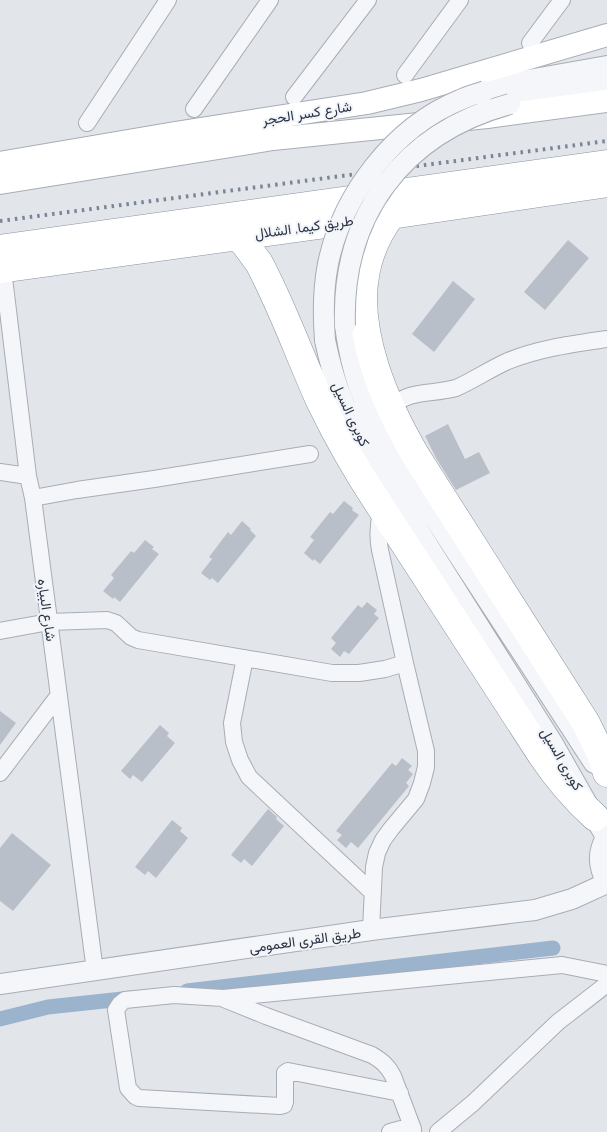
<svg xmlns="http://www.w3.org/2000/svg" width="607" height="1132" viewBox="0 0 607 1132" font-family="Raleway,Vazirmatn,sans-serif">
<style>
.lines{fill:none;stroke-linecap:round;stroke-linejoin:round}
.canal{stroke:#9bb3cd;stroke-width:15}
.building{fill:#b9bfc9}
.minor-casing{stroke:#a7adb6;stroke-width:18}
.tertiary-casing{stroke:#a7adb6;stroke-width:22}
.secondary-casing{stroke:#a7adb6;stroke-width:24}
.trunk-casing{stroke:#8893a3;stroke-width:29}
.minor{stroke:#f5f6f9;stroke-width:16}
.tertiary{stroke:#f5f6f9;stroke-width:20}
.secondary{stroke:#fff;stroke-width:22}
.trunk{stroke:#fff;stroke-width:28}
.rail{stroke:#7a8596;stroke-width:4;stroke-dasharray:2.5 5;stroke-linecap:butt}
.tertiary-bridge-casing{stroke:#a7adb6;stroke-width:22;stroke-linecap:butt}
.tertiary-bridge{stroke:#f5f6f9;stroke-width:20}
.labels{text-anchor:middle;dominant-baseline:central;stroke-width:4;stroke-linejoin:round;paint-order:stroke}
.street-label{font-size:14px;fill:#293344;stroke:#f2f4f8}
</style>
<rect width="100%" height="100%" fill="#e2e6eb"/>
<g class="lines">
<path class="canal" d="M 187,991 L 553,948
M 0,1019 L 48,1007 L 132,998"/>
</g>
<path class="building" d="M 568,240 L 589,258 L 545,310 L 524,292 Z
M 453,281 L 475,299 L 434,352 L 412,334 Z
M 448,424 L 465,459 L 479,452 L 490,473 L 456,490 L 436,458 L 425,436 Z
M 344,501 L 353,508 L 352,510 L 359,515 L 320,564 L 314,559 L 313,561 L 304,553 L 314,540 L 310,537 L 330,512 L 333,514 Z
M 242,521 L 251,529 L 250,530 L 256,536 L 218,583 L 212,578 L 210,580 L 201,573 L 212,559 L 209,557 L 228,532 L 231,535 Z
M 145,540 L 154,547 L 152,549 L 159,554 L 120,602 L 114,597 L 113,599 L 103,591 L 114,578 L 111,575 L 131,551 L 134,553 Z
M 367,602 L 377,610 L 374,614 L 379,618 L 349,654 L 344,651 L 340,657 L 331,649 L 336,643 L 331,638 L 358,605 L 362,608 Z
M 0,711 L 16,723 L 0,745 Z
M 160,725 L 169,733 L 167,736 L 175,743 L 142,782 L 133,775 L 130,779 L 121,771 Z
M 402,758 L 412,766 L 408,770 L 413,774 L 406,783 L 409,786 L 358,848 L 351,842 L 346,848 L 337,840 L 342,835 L 336,831 L 392,763 L 396,766 Z
M 268,809 L 277,817 L 276,819 L 284,826 L 252,866 L 244,859 L 241,863 L 231,855 Z
M 172,820 L 182,828 L 180,831 L 188,838 L 156,878 L 148,871 L 145,875 L 135,867 Z
M 12,833 L 51,865 L 13,911 L 0,901 L 0,848 Z"/>
<g class="lines">
<defs>
<path id="minor" d="M 530,43 L 562,0
M 405,75 L 460,0
M 294,97 L 368,0
M 194,109 L 270,0
M 87,123 L 168,0
M 2,261 L 28,476 L 33,498 L 95,971
M 390,407 C 412,389 430,395 456,388 C 474,380 490,369 508,361 C 540,348 573,344 607,339
M 0,472 L 28,476
M 33,498 L 77,490 L 154,479 L 310,454
M 0,631 L 49,622 L 107,620 L 116,623 L 131,637 L 138,640 L 332,673 L 359,673 L 385,669 L 405,663
M 245,658 L 232,723 L 234,742 L 240,760 L 249,777 L 372,892
M 0,773 L 59,695
M 371,930 L 374,867 L 377,853 L 383,840 L 391,829 L 416,799 L 422,783 L 426,767 L 426,751 L 405,663 L 380,550 C 377,535 378,523 382,509
M 224,999 L 266,1016 L 372,1055 C 382,1061 388,1066 393,1076 L 413,1129
M 400,1093 L 288,1071 L 285,1073 L 285,1102 L 284,1105 L 280,1106 L 139,1098 L 135,1096 L 128,1088 L 116,1010 L 120,1004 L 125,1000 L 174,995 L 223,998 L 562,965 L 607,974
M 390,1132 L 401,1129 L 413,1129 L 413,1132
M 438,1132 L 473,1103 L 558,1022 L 607,984"/>
<path id="tertiary" d="M 485,91 L 528,80 L 607,66
M 510,104 L 551,95 L 607,85
M 345,326 C 348,347 352,367 359,387 C 367,409 378,430 390,450 L 594,763
M 325,340 C 333,379 343,406 362,441 L 552,742 L 606,837
M 607,836 C 597,852 598,866 607,883
M 0,984 L 371,930 L 535,910 L 572,899 L 607,883"/>
<path id="secondary" d="M 0,163 L 175,133 L 367,103 L 421,90 L 607,35
M 0,183 L 273,139 L 487,117 L 607,101"/>
<path id="trunk" d="M 391,215 C 379,232 370,250 366,270 C 353,331 386,405 416,456 L 586,723 L 601,754 L 607,773
M 237,236 L 245,244 L 259,263 C 283,308 300,357 321,403 C 339,440 359,475 382,509 L 541,754 C 557,778 573,797 595,817
M 0,249 L 607,164
M 0,269 L 391,215 L 607,183"/>
</defs>
<use href="#minor" class="minor-casing"/>
<use href="#tertiary" class="tertiary-casing"/>
<use href="#secondary" class="secondary-casing"/>
<use href="#trunk" class="trunk-casing"/>
<use href="#minor" class="minor"/>
<use href="#tertiary" class="tertiary"/>
<use href="#secondary" class="secondary"/>
<use href="#trunk" class="trunk"/>
<path class="rail" d="M 0,221 L 607,141"/>
<defs>
<path id="tertiary-bridge" d="M 345,326 C 341,215 403,133 510,104
M 325,340 C 323,314 323,289 328,264 C 342,195 394,127 460,100 C 468,96 477,94 485,91"/>
</defs>
<use href="#tertiary-bridge" class="tertiary-bridge-casing"/>
<use href="#tertiary-bridge" class="tertiary-bridge"/>
</g>
<g class="labels">
<g class="street-label">
<text transform="translate(307 113) rotate(-9)">شارع كسر الحجر</text>
<text transform="translate(304 227) rotate(-8)">طريق كيما, الشلال</text>
<text transform="translate(351 414) rotate(65)">كوبرى السيل</text>
<text transform="translate(47 610) rotate(82)">شارع البياره</text>
<text transform="translate(562 759) rotate(60)">كوبرى السيل</text>
<text transform="translate(305 940) rotate(-8)">طريق القرى العمومى</text>
</g>
</g>
</svg>
